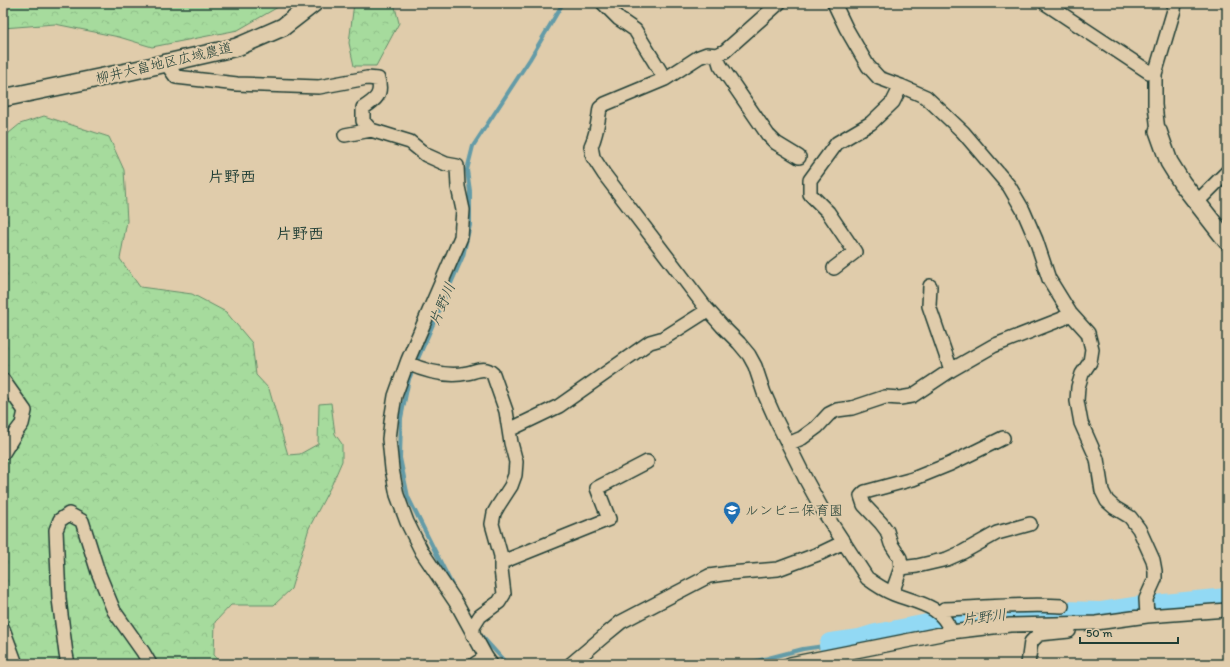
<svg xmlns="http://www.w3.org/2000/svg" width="1230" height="667" viewBox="0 0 1230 667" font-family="Itim,'Klee One',sans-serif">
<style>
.forest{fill:url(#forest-crowns);stroke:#628c68}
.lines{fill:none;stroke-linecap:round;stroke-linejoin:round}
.stream{stroke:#649ba7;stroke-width:4}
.river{stroke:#92d9f4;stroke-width:24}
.minor-casing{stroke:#1f3d34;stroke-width:16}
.tertiary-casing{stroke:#1f3d34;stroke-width:20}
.minor{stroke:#e0ccab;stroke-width:13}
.tertiary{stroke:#e0ccab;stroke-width:17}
.labels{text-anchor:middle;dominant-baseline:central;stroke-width:4;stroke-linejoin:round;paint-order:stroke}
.street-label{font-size:14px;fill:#1f3d34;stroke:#e0ccab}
.poi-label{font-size:14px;fill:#1f3d34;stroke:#e0ccab;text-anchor:start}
.water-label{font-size:15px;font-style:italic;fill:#25453e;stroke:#e0ccab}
.quarter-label{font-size:16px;font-weight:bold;fill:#1f3d34;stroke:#e0ccab}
</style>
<defs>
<pattern id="forest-crowns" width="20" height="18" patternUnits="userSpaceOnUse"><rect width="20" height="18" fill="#a6db9d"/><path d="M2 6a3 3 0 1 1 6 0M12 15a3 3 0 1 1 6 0" fill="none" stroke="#8ebd88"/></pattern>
</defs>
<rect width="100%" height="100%" fill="#e0ccab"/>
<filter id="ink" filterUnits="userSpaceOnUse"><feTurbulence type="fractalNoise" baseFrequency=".025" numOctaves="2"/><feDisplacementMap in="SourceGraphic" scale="8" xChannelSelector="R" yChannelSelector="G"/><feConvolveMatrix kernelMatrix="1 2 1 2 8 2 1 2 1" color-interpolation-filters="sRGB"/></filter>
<g filter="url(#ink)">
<path class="forest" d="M 3,3 L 280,3 L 278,7 L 238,30 L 152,47 L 119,37 L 55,24 L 3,28 Z
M 354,3 L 394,3 L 399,23 L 376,66 L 354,66 L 349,43 Z
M 44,116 L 109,137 L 124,170 L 127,221 L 120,259 L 140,287 L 192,294 L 226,312 L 252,343 L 256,375 L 269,389 L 288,455 L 300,454 L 318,444 L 319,404 L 331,403 L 335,434 L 342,444 L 342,461 L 332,484 L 309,528 L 291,589 L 274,605 L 231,605 L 215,622 L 214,655 L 222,664 L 3,664 L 3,138 L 20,124 Z"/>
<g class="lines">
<path class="stream" d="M 454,589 L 408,497 L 400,458 L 401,418 L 409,379 L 463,256 L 470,225 L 470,191 L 467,170 L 473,146 L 530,59 L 563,3
M 479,633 L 507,664
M 745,664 L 803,649 L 831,645"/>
<path class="river" d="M 831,645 L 860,641 L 876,636 L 959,620 L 1023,612 L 1100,614 L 1133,609 L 1227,600"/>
<defs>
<path id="minor" d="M 603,3 L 619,19 L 635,30 L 665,79
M 779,3 L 725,51 L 717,55 L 707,54 L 699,57 L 665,79 L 605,104 L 600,108 C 598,121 597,134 591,146 L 593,157 L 604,174 L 706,308 L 722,326 L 739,343 L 749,355 L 755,366 L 764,393 L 776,420 L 806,480 L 822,509 L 867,578 C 875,584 884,590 894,594 C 917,603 942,605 951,632
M 834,3 L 846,28 L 868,66 L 879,78 L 901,86 L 926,97 L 963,132 L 1009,186 L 1023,210 L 1036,240 L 1049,279 L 1070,313 L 1088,333 L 1092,349 L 1090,362 L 1082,374 L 1078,387 L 1077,401 L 1081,423 L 1097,459 L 1102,491 L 1107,501 L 1115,508 L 1130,517 L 1139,529 L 1153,560 L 1155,571 L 1155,579 L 1146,599 L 1147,616
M 1045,3 L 1149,72 L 1155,74
M 717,55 L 720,65 L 768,135 L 776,143 L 799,157
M 166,63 L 176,77 L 237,84 L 319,87 L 367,78 L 378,79 C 383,95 375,100 363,108 L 363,121 L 371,130 L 410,142 L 426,155 L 446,164 L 457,166 L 458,187 L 463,210 L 461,237 L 408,360 L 395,396 L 392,414 L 389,439 L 392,469 L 397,495 L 407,522 L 422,552 L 457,604 L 486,657 L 491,664
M 1158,131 L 1155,105 L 1155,74 L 1174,10 L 1175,3
M 345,135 L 371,130
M 1197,202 L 1227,172
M 834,268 L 855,252 L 828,212 L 810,194 L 810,180 L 837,143 L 871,123 L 893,102 L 901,86
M 930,286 L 929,306 L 951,370
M 407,363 C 425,371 448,377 467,373 C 477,371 485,366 493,374 L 506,411 L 511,443 L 516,462 L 515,475 L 511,486 L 498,506 L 494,513 L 492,524 L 501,556 L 501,569 L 504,594 L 499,602 L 480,616 L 473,627 L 473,635
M 3,380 L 25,411 L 22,424 L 16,432 L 3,453
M 509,430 L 559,406 L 650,342 L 664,338 L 708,310
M 788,444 L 802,438 L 817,427 L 829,414 L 837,410 L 852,408 L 885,397 L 900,398 L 912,396 L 951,370 L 993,346 L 1062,319 L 1070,313
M 501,561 L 507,560 L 609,519 L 597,488 L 647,462
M 901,568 L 917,566 L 947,559 L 963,552 L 997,533 L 1030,524
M 892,593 L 901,568 L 900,558 L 891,544 L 887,531 L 881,523 L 864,505 L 861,496 L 865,492 L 913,479 L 950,464 L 1003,438
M 940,613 L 944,609 C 984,608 1022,603 1062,606
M 3,629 L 16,664
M 68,664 L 66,654 L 59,599 L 56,530 L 60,520 L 69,514 L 82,521 L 98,572 L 114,611 L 143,652 L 150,664
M 475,664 L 486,657
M 571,664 L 604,636 L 621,622 L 709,576 L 730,573 L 778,569 L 821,553 L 844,542
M 790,664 L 951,632 L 1010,625 L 1096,623 L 1147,616 L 1227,610
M 1028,664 L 1031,642 L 1039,634 L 1069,631"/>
<path id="tertiary" d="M 3,98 L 127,72 L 237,47 L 283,27 L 314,3
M 1158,131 L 1169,162 L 1182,183 L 1227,241"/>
</defs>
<use href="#minor" class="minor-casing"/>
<use href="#tertiary" class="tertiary-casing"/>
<use href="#minor" class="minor"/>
<use href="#tertiary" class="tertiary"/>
</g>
</g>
<defs>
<symbol id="school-pin" viewBox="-11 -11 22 30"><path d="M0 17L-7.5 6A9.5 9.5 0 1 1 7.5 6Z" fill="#1f6fb2" stroke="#e0ccab"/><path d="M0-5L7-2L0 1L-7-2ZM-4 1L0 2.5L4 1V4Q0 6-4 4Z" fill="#fff"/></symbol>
</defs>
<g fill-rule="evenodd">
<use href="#school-pin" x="722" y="500" width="20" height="27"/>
</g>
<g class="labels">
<g class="street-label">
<text transform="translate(164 63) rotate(-13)">柳井大畠地区広域農道</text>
</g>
<g class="poi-label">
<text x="745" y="510">ルンビニ保育園</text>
</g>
<g class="water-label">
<text transform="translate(442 304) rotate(-67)">片野川</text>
<text transform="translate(984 617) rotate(-7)">片野川</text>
</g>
<g class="quarter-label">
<text x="232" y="176">片野西</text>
<text x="300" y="233">片野西</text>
</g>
</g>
<rect width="1230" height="667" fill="none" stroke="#e0ccab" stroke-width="16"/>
<rect x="8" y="8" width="1214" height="651" fill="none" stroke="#1f3d34" stroke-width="1.5" filter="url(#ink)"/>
<path d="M1080 637v6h98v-6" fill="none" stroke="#1f3d34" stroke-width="2"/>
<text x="1086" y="637" font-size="12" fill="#1f3d34" stroke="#e0ccab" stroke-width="3" paint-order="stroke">50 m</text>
</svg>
